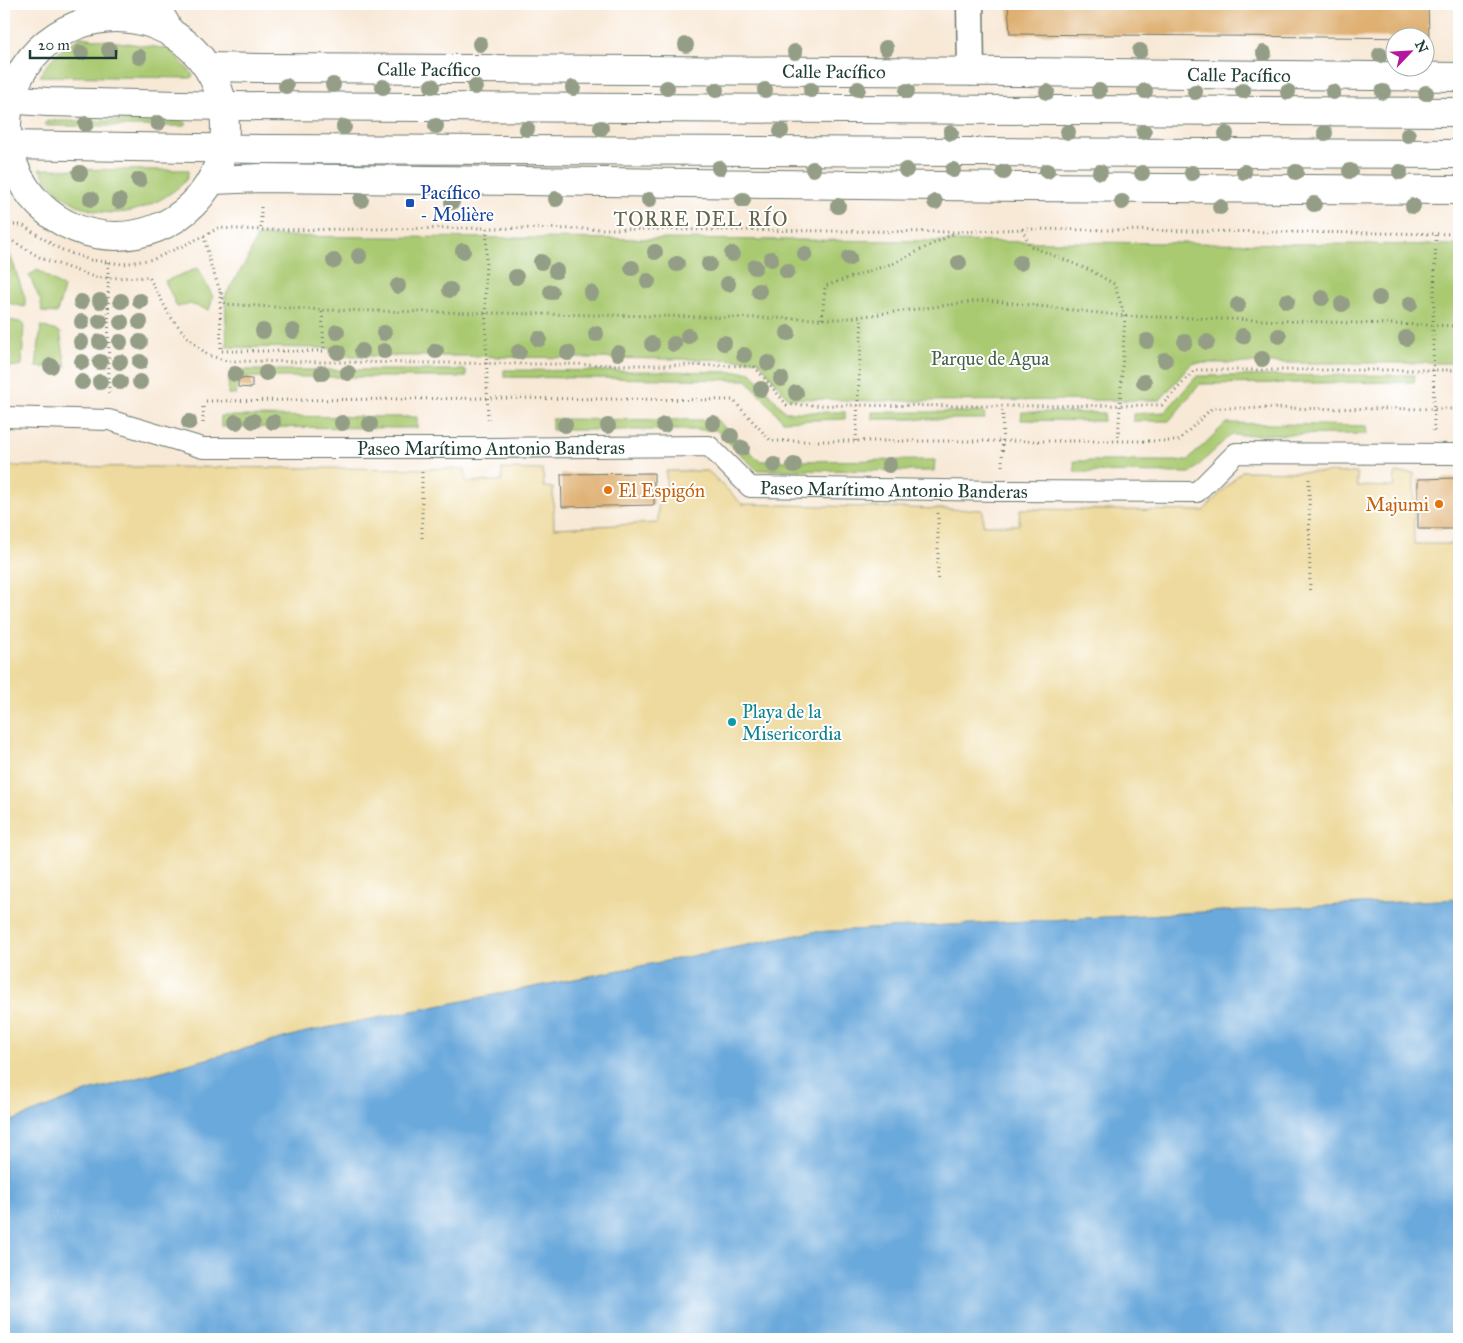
<svg xmlns="http://www.w3.org/2000/svg" width="1463" height="1343" viewBox="0 0 1463 1343" font-family="'IM FELL Great Primer',serif">
<style>
.green{fill:#aaca72;stroke:#648453}
.sand{fill:#eeda9e;stroke:#868c69}
.water{fill:#6aa9dc;stroke:#447388}
.building{fill:#dfb072}
.lines{fill:none;stroke-linecap:round;stroke-linejoin:round}
.pedestrian-casing{stroke:#6b796d;stroke-width:22}
.minor-casing{stroke:#6b796d;stroke-width:29}
.primary-casing{stroke:#6b796d;stroke-width:30}
.path{stroke:#6b796d;stroke-width:3;stroke-dasharray:1 4;stroke-linecap:butt}
.pedestrian{stroke:#fff;stroke-width:20}
.minor{stroke:#fff;stroke-width:26}
.primary{stroke:#fff;stroke-width:28}
.tree{fill:#949e86}
.transit-dot{fill:#1a4fb4;stroke:#fff;stroke-width:2}
.food-dot{fill:#e8710a;stroke:#fff;stroke-width:2}
.culture-dot{fill:#0f9aa8;stroke:#fff;stroke-width:2}
.labels{text-anchor:middle;dominant-baseline:central;stroke-width:4;stroke-linejoin:round;paint-order:stroke}
.street-label{font-size:19px;fill:#1f3d34;stroke:#fff}
.transit-label{font-size:19px;fill:#164399;stroke:#fff;text-anchor:start}
.park-label{font-size:19px;fill:#426044;stroke:#fff}
.food-label{font-size:19px;fill:#c56008;stroke:#fff;text-anchor:start}
.culture-label{font-size:19px;fill:#0d838f;stroke:#fff;text-anchor:start}
.neighbourhood-label{font-size:20px;letter-spacing:1px;fill:#62654a;stroke:#fff}
</style>
<rect width="100%" height="100%" fill="#fff"/>
<filter id="ink" filterUnits="userSpaceOnUse"><feTurbulence type="fractalNoise" baseFrequency=".02" numOctaves="2"/><feDisplacementMap in="SourceGraphic" scale="10" xChannelSelector="R" yChannelSelector="G"/><feConvolveMatrix kernelMatrix="1 2 1 2 8 2 1 2 1" color-interpolation-filters="sRGB"/></filter>
<filter id="wash" filterUnits="userSpaceOnUse"><feTurbulence type="fractalNoise" baseFrequency=".0096" numOctaves="4" result="noise"/><feDisplacementMap in="SourceGraphic" scale="20" xChannelSelector="R" yChannelSelector="G"/><feGaussianBlur stdDeviation="1.12" result="paint"/><feColorMatrix in="noise" values="0 0 0 0 0 0 0 0 0 0 0 0 0 0 0 0 0 1.4 0 .05"/><feComposite in="paint" operator="in"/></filter>
<g filter="url(#wash)">
<rect width="100%" height="100%" fill="#f8e9d7"/>
<path class="green" d="M 81,37 L 170,49 L 193,75 L 191,78 L 40,76 C 50,56 63,49 81,37 Z
M 47,121 L 183,121 L 187,124 L 185,126 L 48,126 L 44,124 Z
M 39,169 L 188,170 C 188,173 188,176 187,178 C 183,185 170,194 163,198 C 126,221 81,218 51,185 C 46,180 43,174 39,169 Z
M 257,236 L 1459,245 L 1459,363 L 1192,363 L 1160,400 L 874,401 L 788,398 L 758,360 L 504,357 L 467,356 L 331,356 L 330,348 L 227,347 L 225,296 L 248,258 Z
M 10,254 L 25,298 L 25,307 L 4,302 L 4,256 Z
M 198,268 L 213,297 L 209,310 L 190,304 L 177,307 L 165,281 Z
M 38,270 L 64,288 L 57,313 L 42,312 L 41,302 L 29,275 Z
M 4,319 L 24,323 L 22,365 L 4,368 Z
M 41,326 L 60,332 L 66,367 L 36,367 Z
M 235,370 L 466,370 L 466,377 L 236,377 L 236,395 L 228,394 L 229,375 Z
M 504,370 L 751,372 L 785,412 L 845,412 L 845,419 L 783,421 L 747,380 L 504,377 Z
M 1415,375 L 1414,382 L 1200,384 L 1169,421 L 1133,421 L 1133,414 L 1165,412 L 1197,376 Z
M 872,412 L 984,412 L 985,419 L 872,419 Z
M 1022,412 L 1104,413 L 1103,421 L 1021,420 Z
M 221,416 L 417,417 L 417,428 L 221,427 Z
M 552,419 L 717,420 L 760,461 L 935,460 L 934,471 L 757,470 L 716,430 L 552,430 Z
M 1226,423 L 1366,426 L 1367,434 L 1230,435 L 1191,473 L 1075,472 L 1074,461 L 1187,461 Z"/>
<path class="sand" d="M 4,466 L 465,469 L 466,482 L 502,481 L 502,469 L 543,470 L 544,487 L 553,488 L 554,528 L 658,523 L 658,497 L 667,496 L 666,471 L 708,471 L 742,504 L 983,510 L 983,525 L 1019,525 L 1020,509 L 1203,511 L 1242,471 L 1357,473 L 1357,486 L 1394,487 L 1395,473 L 1414,473 L 1414,544 L 1459,544 L 1459,899 L 813,932 L 306,1032 L 89,1091 L 4,1124 Z"/>
<path class="water" d="M 1459,899 L 1459,1339 L 4,1339 L 4,1124 L 89,1091 L 306,1032 L 813,932 Z"/>
<g id="blocks">
<path class="building" d="M 1008,4 L 1428,4 L 1429,38 L 1010,34 Z
M 238,378 L 252,379 L 252,388 L 238,387 Z
M 654,473 L 654,505 L 562,507 L 561,474 Z
M 1459,478 L 1459,529 L 1418,529 L 1418,479 Z"/>
</g>
</g>
<g filter="url(#ink)">
<use href="#blocks" fill-opacity="0" stroke="#6b796d" stroke-width="1"/>
<g class="lines">
<defs>
<g id="pedestrian">
<path id="s1" d="M 4,417 L 109,420 L 203,448 L 488,448 L 709,446 L 750,487 L 1002,491 L 1197,492 L 1236,453 L 1459,454"/>
</g>
<path id="minor" d="M 970,4 L 971,72"/>
<g id="primary">
<path d="M 154,4 L 169,30"/>
<circle cx="116" cy="127" r="109"/>
<path id="s2" d="M 209,67 L 260,68 L 1021,72 L 1459,77"/>
<path d="M 4,99 L 48,102 L 225,106 L 1459,112"/>
<path d="M 4,145 L 261,149 L 1459,154"/>
<path d="M 213,180 L 261,178 L 1022,187 L 1459,190"/>
</g>
</defs>
<use href="#pedestrian" class="pedestrian-casing"/>
<use href="#minor" class="minor-casing"/>
<use href="#primary" class="primary-casing"/>
<path class="path" d="M 261,207 L 261,230
M 4,225 L 22,225 L 60,249 L 90,260 L 123,264 L 154,259 L 204,236 L 218,228 L 261,230 L 487,228 L 957,232 L 1022,229 L 1459,234
M 487,228 L 485,289 L 488,423
M 1022,229 L 1030,246 L 1092,271 L 1114,284 L 1125,316 L 1118,441
M 204,236 L 210,263 L 225,304 L 322,310 L 822,319 L 841,319 L 986,300 L 1125,316 L 1459,326
M 4,239 L 9,239 L 41,258 L 94,277 L 108,278 L 149,277 L 170,316 L 189,339 L 208,355 L 227,361 L 754,366 L 787,405 L 1003,406 L 1162,405 L 1195,370 L 1459,370
M 108,262 L 109,396
M 220,292 L 221,351 L 324,351 L 322,310
M 822,319 L 825,286 L 894,263 L 955,233
M 203,423 L 203,401 L 488,398 L 733,400 L 771,441 L 1178,441 L 1212,408 L 1459,409
M 1434,431 L 1433,326 L 1436,234
M 856,441 L 862,316
M 1002,466 L 1003,406
M 1309,479 L 1310,590
M 938,513 L 938,582
M 422,538 L 422,471"/>
<use href="#pedestrian" class="pedestrian"/>
<use href="#minor" class="minor"/>
<use href="#primary" class="primary"/>
</g>
<g class="tree">
<circle cx="480" cy="44" r="8"/>
<circle cx="686" cy="45" r="8"/>
<circle cx="886" cy="48" r="8"/>
<circle cx="109" cy="50" r="8"/>
<circle cx="1140" cy="51" r="8"/>
<circle cx="795" cy="52" r="8"/>
<circle cx="81" cy="53" r="8"/>
<circle cx="1264" cy="53" r="8"/>
<circle cx="1380" cy="55" r="8"/>
<circle cx="139" cy="57" r="8"/>
<circle cx="333" cy="85" r="8"/>
<circle cx="286" cy="86" r="8"/>
<circle cx="432" cy="86" r="8"/>
<circle cx="383" cy="87" r="8"/>
<circle cx="475" cy="87" r="8"/>
<circle cx="573" cy="88" r="8"/>
<circle cx="667" cy="88" r="8"/>
<circle cx="858" cy="89" r="8"/>
<circle cx="716" cy="90" r="8"/>
<circle cx="765" cy="90" r="8"/>
<circle cx="811" cy="90" r="8"/>
<circle cx="907" cy="91" r="8"/>
<circle cx="1099" cy="91" r="8"/>
<circle cx="1145" cy="91" r="8"/>
<circle cx="1243" cy="91" r="8"/>
<circle cx="1047" cy="92" r="8"/>
<circle cx="1195" cy="92" r="8"/>
<circle cx="1288" cy="92" r="8"/>
<circle cx="1333" cy="92" r="8"/>
<circle cx="1383" cy="92" r="8"/>
<circle cx="1426" cy="93" r="8"/>
<circle cx="158" cy="123" r="8"/>
<circle cx="86" cy="124" r="8"/>
<circle cx="436" cy="126" r="8"/>
<circle cx="344" cy="127" r="8"/>
<circle cx="601" cy="128" r="8"/>
<circle cx="527" cy="129" r="8"/>
<circle cx="781" cy="131" r="8"/>
<circle cx="1068" cy="132" r="8"/>
<circle cx="1144" cy="132" r="8"/>
<circle cx="951" cy="133" r="8"/>
<circle cx="1325" cy="133" r="8"/>
<circle cx="1226" cy="134" r="8"/>
<circle cx="1408" cy="135" r="8"/>
<circle cx="719" cy="168" r="8"/>
<circle cx="813" cy="169" r="8"/>
<circle cx="906" cy="170" r="8"/>
<circle cx="953" cy="170" r="8"/>
<circle cx="1047" cy="171" r="8"/>
<circle cx="1350" cy="171" r="8"/>
<circle cx="1004" cy="172" r="8"/>
<circle cx="1100" cy="172" r="8"/>
<circle cx="1244" cy="172" r="8"/>
<circle cx="1296" cy="172" r="8"/>
<circle cx="1400" cy="172" r="8"/>
<circle cx="80" cy="173" r="8"/>
<circle cx="1142" cy="173" r="8"/>
<circle cx="1192" cy="173" r="8"/>
<circle cx="139" cy="180" r="8"/>
<circle cx="91" cy="199" r="8"/>
<circle cx="556" cy="199" r="8"/>
<circle cx="361" cy="200" r="8"/>
<circle cx="649" cy="200" r="8"/>
<circle cx="743" cy="200" r="8"/>
<circle cx="119" cy="201" r="8"/>
<circle cx="452" cy="202" r="8"/>
<circle cx="935" cy="202" r="8"/>
<circle cx="1122" cy="202" r="8"/>
<circle cx="1314" cy="204" r="8"/>
<circle cx="838" cy="206" r="8"/>
<circle cx="1413" cy="206" r="8"/>
<circle cx="1220" cy="207" r="8"/>
<circle cx="463" cy="251" r="8"/>
<circle cx="655" cy="252" r="8"/>
<circle cx="732" cy="254" r="8"/>
<circle cx="805" cy="254" r="8"/>
<circle cx="359" cy="256" r="8"/>
<circle cx="849" cy="258" r="8"/>
<circle cx="771" cy="259" r="8"/>
<circle cx="334" cy="261" r="8"/>
<circle cx="541" cy="262" r="8"/>
<circle cx="959" cy="263" r="8"/>
<circle cx="1020" cy="263" r="8"/>
<circle cx="677" cy="264" r="8"/>
<circle cx="709" cy="264" r="8"/>
<circle cx="755" cy="267" r="8"/>
<circle cx="632" cy="268" r="8"/>
<circle cx="556" cy="271" r="8"/>
<circle cx="787" cy="271" r="8"/>
<circle cx="516" cy="277" r="8"/>
<circle cx="648" cy="281" r="8"/>
<circle cx="728" cy="284" r="8"/>
<circle cx="398" cy="286" r="8"/>
<circle cx="450" cy="290" r="8"/>
<circle cx="759" cy="291" r="8"/>
<circle cx="551" cy="292" r="8"/>
<circle cx="591" cy="293" r="8"/>
<circle cx="1322" cy="298" r="8"/>
<circle cx="1379" cy="298" r="8"/>
<circle cx="100" cy="301" r="8"/>
<circle cx="121" cy="301" r="8"/>
<circle cx="140" cy="301" r="8"/>
<circle cx="1287" cy="301" r="8"/>
<circle cx="81" cy="302" r="8"/>
<circle cx="1342" cy="304" r="8"/>
<circle cx="1410" cy="304" r="8"/>
<circle cx="1238" cy="305" r="8"/>
<circle cx="100" cy="321" r="8"/>
<circle cx="82" cy="322" r="8"/>
<circle cx="121" cy="322" r="8"/>
<circle cx="140" cy="322" r="8"/>
<circle cx="263" cy="331" r="8"/>
<circle cx="293" cy="331" r="8"/>
<circle cx="337" cy="332" r="8"/>
<circle cx="384" cy="333" r="8"/>
<circle cx="788" cy="333" r="8"/>
<circle cx="596" cy="334" r="8"/>
<circle cx="688" cy="336" r="8"/>
<circle cx="1243" cy="336" r="8"/>
<circle cx="1279" cy="336" r="8"/>
<circle cx="1406" cy="338" r="8"/>
<circle cx="539" cy="339" r="8"/>
<circle cx="1147" cy="341" r="8"/>
<circle cx="81" cy="342" r="8"/>
<circle cx="100" cy="342" r="8"/>
<circle cx="120" cy="342" r="8"/>
<circle cx="140" cy="342" r="8"/>
<circle cx="1185" cy="342" r="8"/>
<circle cx="1207" cy="342" r="8"/>
<circle cx="724" cy="343" r="8"/>
<circle cx="652" cy="344" r="8"/>
<circle cx="674" cy="344" r="8"/>
<circle cx="362" cy="351" r="8"/>
<circle cx="384" cy="351" r="8"/>
<circle cx="436" cy="351" r="8"/>
<circle cx="338" cy="352" r="8"/>
<circle cx="519" cy="352" r="8"/>
<circle cx="568" cy="353" r="8"/>
<circle cx="618" cy="353" r="8"/>
<circle cx="744" cy="355" r="8"/>
<circle cx="1262" cy="359" r="8"/>
<circle cx="1165" cy="360" r="8"/>
<circle cx="82" cy="362" r="8"/>
<circle cx="100" cy="362" r="8"/>
<circle cx="120" cy="362" r="8"/>
<circle cx="140" cy="362" r="8"/>
<circle cx="768" cy="363" r="8"/>
<circle cx="51" cy="366" r="8"/>
<circle cx="266" cy="373" r="8"/>
<circle cx="322" cy="373" r="8"/>
<circle cx="348" cy="373" r="8"/>
<circle cx="235" cy="374" r="8"/>
<circle cx="781" cy="379" r="8"/>
<circle cx="82" cy="382" r="8"/>
<circle cx="100" cy="382" r="8"/>
<circle cx="120" cy="382" r="8"/>
<circle cx="140" cy="382" r="8"/>
<circle cx="1144" cy="382" r="8"/>
<circle cx="761" cy="389" r="8"/>
<circle cx="796" cy="393" r="8"/>
<circle cx="253" cy="421" r="8"/>
<circle cx="189" cy="422" r="8"/>
<circle cx="236" cy="422" r="8"/>
<circle cx="273" cy="422" r="8"/>
<circle cx="342" cy="423" r="8"/>
<circle cx="713" cy="423" r="8"/>
<circle cx="370" cy="424" r="8"/>
<circle cx="565" cy="425" r="8"/>
<circle cx="664" cy="425" r="8"/>
<circle cx="608" cy="426" r="8"/>
<circle cx="731" cy="436" r="8"/>
<circle cx="742" cy="448" r="8"/>
<circle cx="774" cy="465" r="8"/>
<circle cx="794" cy="465" r="8"/>
<circle cx="889" cy="465" r="8"/>
</g>
</g>
<rect class="transit-dot" x="405" y="198" width="10" height="10" rx="2.5"/>
<g class="food-dot">
<circle cx="608" cy="490" r="5"/>
<circle cx="1439" cy="504" r="5"/>
</g>
<circle class="culture-dot" cx="732" cy="722" r="5"/>
<g class="labels">
<g class="street-label">
<text stroke="none"><textPath href="#s2" startOffset="220">Calle Pacífico</textPath></text>
<text stroke="none"><textPath href="#s2" startOffset="625">Calle Pacífico</textPath></text>
<text stroke="none"><textPath href="#s2" startOffset="1030">Calle Pacífico</textPath></text>
<text stroke="none"><textPath href="#s1" startOffset="491">Paseo Marítimo Antonio Banderas</textPath></text>
<text stroke="none"><textPath href="#s1" startOffset="911">Paseo Marítimo Antonio Banderas</textPath></text>
</g>
<g class="transit-label">
<text x="420" y="192">Pacífico<tspan x="420" dy="22">- Molière</tspan></text>
</g>
<g class="park-label">
<text x="990" y="358">Parque de Agua</text>
</g>
<g class="food-label">
<text x="618" y="490">El Espigón</text>
<text x="1429" y="504" text-anchor="end">Majumi</text>
</g>
<g class="culture-label">
<text x="742" y="711">Playa de la<tspan x="742" dy="22">Misericordia</tspan></text>
</g>
<g class="neighbourhood-label">
<text x="701" y="219">TORRE DEL RÍO</text>
</g>
</g>
<rect width="1463" height="1343" fill="none" stroke="#fff" stroke-width="20"/>
<g transform="translate(1410 52) rotate(65)"><circle r="24" fill="#ffffff" stroke="#a5b1ae"/>
<path d="M0-4L9 19L0 12L-9 19Z" fill="#b5179e"/>
<text y="-8" font-size="14" font-weight="bold" text-anchor="middle" fill="#1f3d34">N</text>
</g>
<path d="M30 50v8h86v-8" fill="none" stroke="#1f3d34" stroke-width="2.5"/>
<text x="38" y="50" font-size="15" fill="#1f3d34" stroke="#ffffff" stroke-width="4" paint-order="stroke">20 m</text>
</svg>
